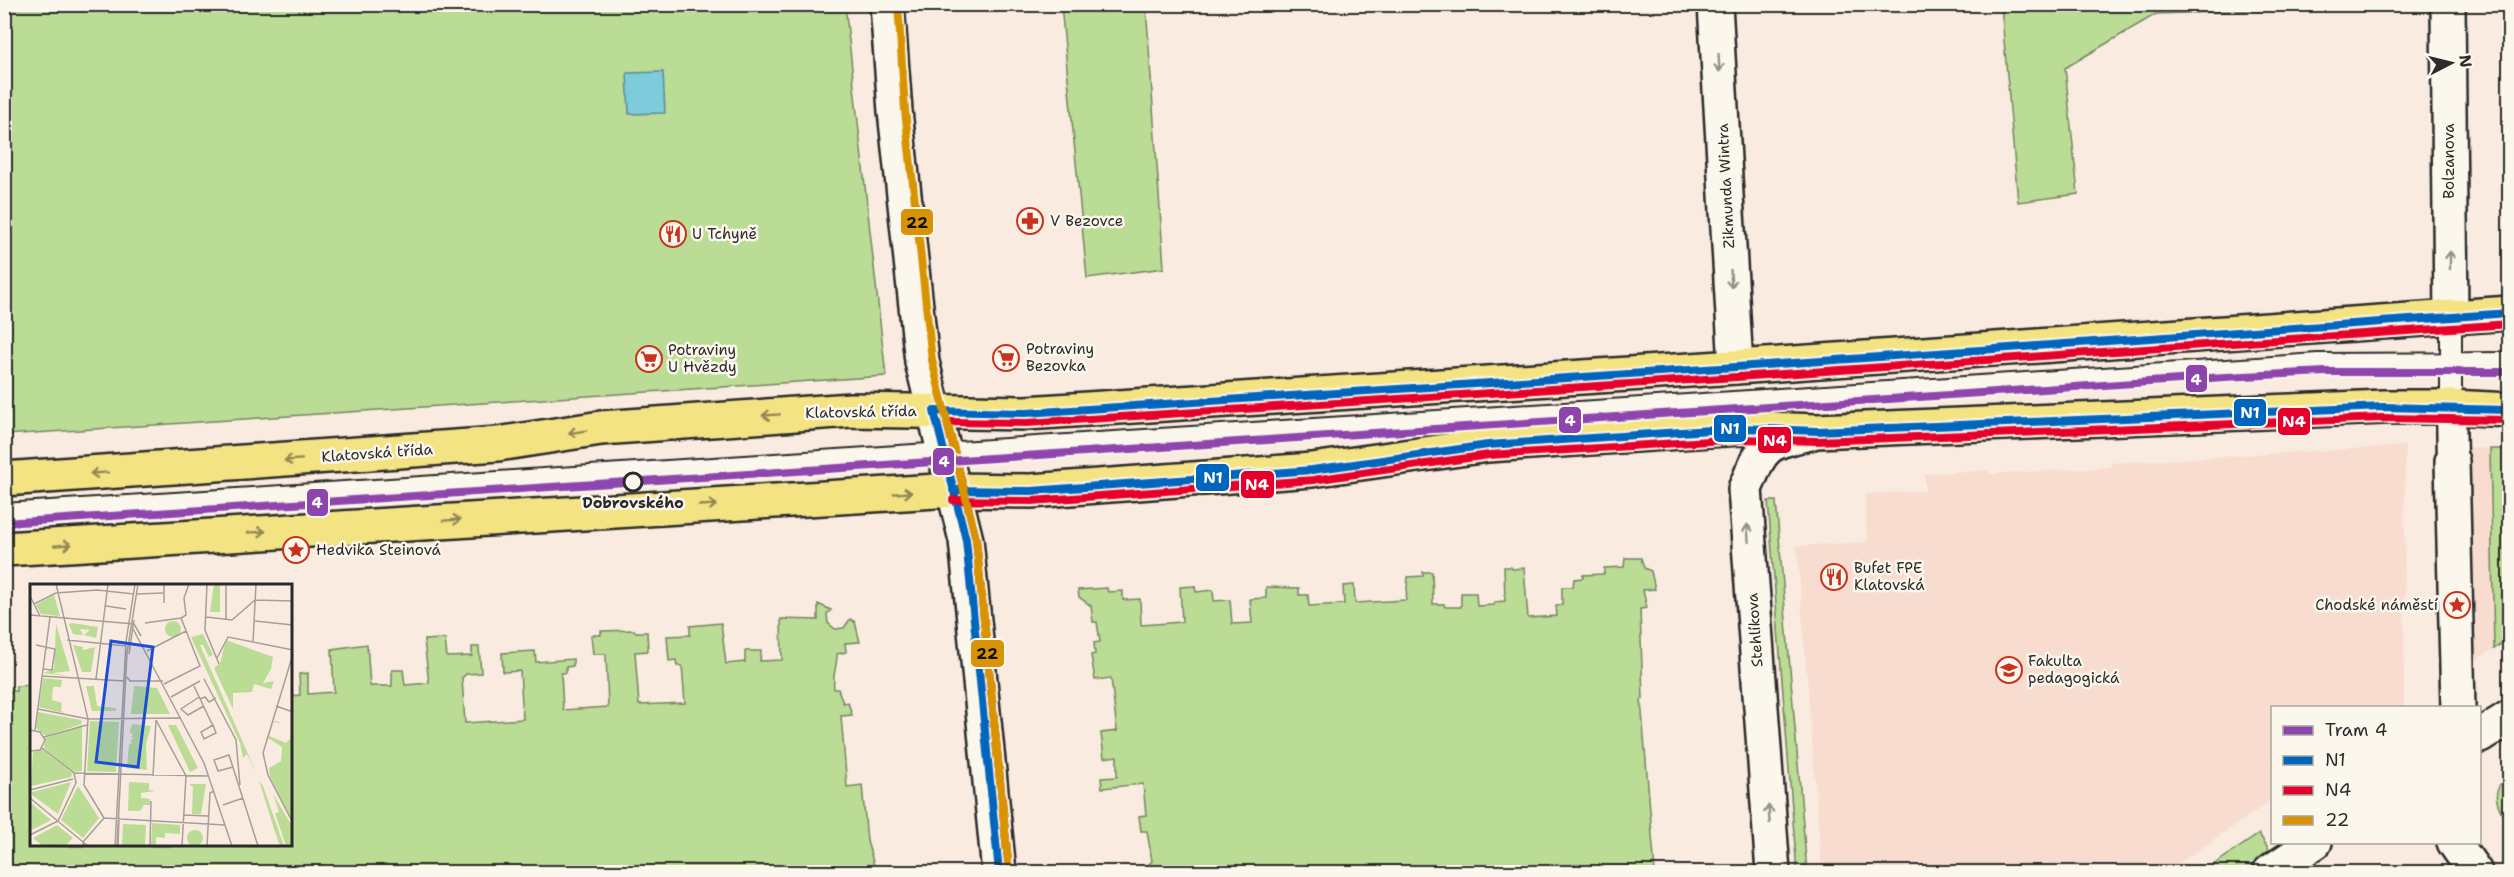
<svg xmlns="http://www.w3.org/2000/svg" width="2514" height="877" viewBox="0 0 2514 877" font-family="'Shantell Sans',sans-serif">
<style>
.built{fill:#f7dccf}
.green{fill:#bbdc95;stroke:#738460;stroke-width:1.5}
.water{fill:#7dcbdb;stroke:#5c8b95;stroke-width:1.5}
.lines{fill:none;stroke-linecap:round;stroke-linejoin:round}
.service-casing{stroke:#2b2b2b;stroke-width:24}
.pedestrian-casing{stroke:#2b2b2b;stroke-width:33}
.minor-casing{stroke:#2b2b2b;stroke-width:38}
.tertiary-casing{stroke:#2b2b2b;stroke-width:38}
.primary-casing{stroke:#2b2b2b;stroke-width:38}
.service{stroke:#fbf7ec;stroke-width:20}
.pedestrian{stroke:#fbf7ec;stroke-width:28}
.minor{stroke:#fbf7ec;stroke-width:33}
.tertiary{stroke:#fbf7ec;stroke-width:33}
.primary{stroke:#f4e382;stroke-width:33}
.bus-1-casing{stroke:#fbf7ec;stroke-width:12}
.bus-2-casing{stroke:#fbf7ec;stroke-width:12}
.bus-3-casing{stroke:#fbf7ec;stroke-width:12}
.bus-1{stroke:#0065bd;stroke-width:8}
.bus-2{stroke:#e4002b;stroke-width:8}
.bus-3{stroke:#d89406;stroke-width:8}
.tram-1-casing{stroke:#fbf7ec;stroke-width:12}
.tram-1{stroke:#8e44ad;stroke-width:8}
.oneway{stroke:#93918c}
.oneway2{stroke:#908756}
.stop-dot{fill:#fbf7ec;stroke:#2b2b2b;stroke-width:3}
.labels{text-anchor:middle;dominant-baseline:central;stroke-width:5;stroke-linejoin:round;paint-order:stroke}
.street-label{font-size:15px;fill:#2b2b2b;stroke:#fbf7ec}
.poi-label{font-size:15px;fill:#2b2b2b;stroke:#fbf7ec;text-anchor:start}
.stop-label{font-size:15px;font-weight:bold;fill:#2b2b2b;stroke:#fbf7ec}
.inset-road{fill:none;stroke:#a79e97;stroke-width:1.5}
.view{fill:#1d4ed8;fill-opacity:0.15;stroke:#1d4ed8;stroke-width:3}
.inset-edge{fill:none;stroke:#2b2b2b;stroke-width:3}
.line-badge{stroke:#fbf7ec;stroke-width:2}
.badge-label{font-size:16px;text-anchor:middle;font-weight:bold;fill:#fff}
.pale-badge-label{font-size:16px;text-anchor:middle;font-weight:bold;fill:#111}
</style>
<rect width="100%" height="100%" fill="#f9ebdf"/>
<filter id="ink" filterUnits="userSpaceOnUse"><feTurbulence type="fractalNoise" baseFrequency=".0167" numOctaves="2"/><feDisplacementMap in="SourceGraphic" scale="12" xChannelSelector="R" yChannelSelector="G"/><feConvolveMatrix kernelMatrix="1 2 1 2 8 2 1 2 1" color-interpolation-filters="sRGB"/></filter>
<g filter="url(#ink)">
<path class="built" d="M 2405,446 L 2404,707 L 2272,708 L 2272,800 L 2166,872 L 1822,872 L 1797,546 L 1867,542 L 1865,494 L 1925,491 L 1925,474 L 1989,470 L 1990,474 L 2110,467 L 2111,463 Z
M 2464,447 L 2490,449 L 2494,649 L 2467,665 Z"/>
<path class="green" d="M 5,5 L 845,5 L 886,376 L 5,435 Z
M 1061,5 L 1146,5 L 1164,268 L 1087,278 Z
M 2001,5 L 2302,4 L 2302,9 L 2156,14 L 2065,68 L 2078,194 L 2018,202 Z
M 2490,449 L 2510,449 L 2509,638 L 2494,649 Z
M 1768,501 L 1776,501 L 1807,872 L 1797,872 Z
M 1625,558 L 1641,558 L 1644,568 L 1651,571 L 1655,589 L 1643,590 L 1647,608 L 1640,609 L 1643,699 L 1641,700 L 1655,872 L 1119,872 L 1119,870 L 1146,867 L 1152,861 L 1147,831 L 1141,831 L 1139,816 L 1146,815 L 1143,784 L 1102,788 L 1101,778 L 1117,777 L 1117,756 L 1104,758 L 1101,733 L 1117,731 L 1111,678 L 1095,680 L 1091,655 L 1095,654 L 1094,643 L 1100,642 L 1097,622 L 1093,622 L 1091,606 L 1079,597 L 1078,590 L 1107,588 L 1108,592 L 1123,591 L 1123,600 L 1140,599 L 1141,625 L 1182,622 L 1180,587 L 1195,586 L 1196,592 L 1213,590 L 1214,601 L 1230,600 L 1232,624 L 1252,623 L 1250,599 L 1266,598 L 1266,587 L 1299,588 L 1299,595 L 1308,595 L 1309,606 L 1344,604 L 1343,586 L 1354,585 L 1355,603 L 1406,600 L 1408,577 L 1423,576 L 1423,572 L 1432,572 L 1433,604 L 1444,604 L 1445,607 L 1461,607 L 1461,593 L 1476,593 L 1477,606 L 1494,605 L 1495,602 L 1505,601 L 1504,567 L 1511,567 L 1512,569 L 1524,568 L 1528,618 L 1557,616 L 1556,606 L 1562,605 L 1562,587 L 1573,587 L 1574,579 L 1583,578 L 1583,575 L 1604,574 L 1604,568 L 1624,567 Z
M 818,604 L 831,610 L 827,614 L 828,623 L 835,629 L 844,628 L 850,619 L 855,622 L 860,642 L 845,643 L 846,652 L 837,654 C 837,668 832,674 834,689 L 838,689 L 843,703 L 848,702 L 852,715 L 841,716 L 847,787 L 862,785 L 867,841 L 874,865 L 847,868 L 847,872 L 5,872 L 5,692 L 16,691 L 16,686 L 30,685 L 31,690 L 32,846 L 291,846 L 291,696 L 300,695 L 299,674 L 308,673 L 308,694 L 334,692 L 332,649 L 367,644 L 370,686 L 392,686 L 392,670 L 403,670 L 405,685 L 429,683 L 424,640 L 445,639 L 447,657 L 472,656 L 472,647 L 479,647 L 481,673 L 466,674 L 462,678 L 465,723 L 523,719 L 520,671 L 503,672 L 502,653 L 535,651 L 536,662 L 573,659 L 573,666 L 566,667 L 566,673 L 561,673 L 563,710 L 608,707 L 606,654 L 593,654 L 591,635 L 601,635 L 601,631 L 634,630 L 636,632 L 647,632 L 648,651 L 635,652 L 639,705 L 685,703 L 682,666 L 677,666 L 676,660 L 669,661 L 667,636 L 690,635 L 690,626 L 721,623 L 726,664 L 745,662 L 745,651 L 761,651 L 760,661 L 782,660 L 781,619 L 818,620 Z
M 2509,776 L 2509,826 C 2498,807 2487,791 2509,776 Z
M 2259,834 L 2272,854 L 2245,872 L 2203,872 Z"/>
<path class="water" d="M 663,72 L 665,113 L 629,114 L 627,73 Z"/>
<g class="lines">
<defs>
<path id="service" d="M 2451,318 L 2451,407
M 4,514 L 2318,364 L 2510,363"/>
<path id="pedestrian" d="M 2451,407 L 2452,461"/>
<path id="minor" d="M 1715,4 L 1736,367
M 2448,4 L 2451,318
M 2452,461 L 2458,708
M 2454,842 L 2475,872
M 1773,872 L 1745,489 C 1763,446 1763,443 1810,433"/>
<path id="tertiary" d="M 887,4 L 895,111 L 922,362 L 966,540 L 999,872
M 2480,736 L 2510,717
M 2270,872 L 2315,842"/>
<path id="primary" d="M 4,479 L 498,444 L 601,428 L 851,410 L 1026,413 L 1736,367 L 2510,313
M 4,549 L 953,490 L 1031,491 L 1312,470 L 1488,445 L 1740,428 L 1817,431 L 2383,407 L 2451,407 L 2510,410"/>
</defs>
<use href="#service" class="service-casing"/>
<use href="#pedestrian" class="pedestrian-casing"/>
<use href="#minor" class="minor-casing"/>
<use href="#tertiary" class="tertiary-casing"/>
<use href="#primary" class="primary-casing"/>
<use href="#service" class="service"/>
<use href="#pedestrian" class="pedestrian"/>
<use href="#minor" class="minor"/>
<use href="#tertiary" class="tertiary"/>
<use href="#primary" class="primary"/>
<defs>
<path id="bus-1" d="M 953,490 L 1031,491 L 1312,470 L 1488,445 L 1740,428 L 1817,431 L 2383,407 L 2510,410
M 999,872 L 966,540 L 934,411 L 1026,413 L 1736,367 L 2510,313"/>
<path id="bus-2" d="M 953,500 L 1032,501 L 1313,480 L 1489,455 L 1740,439 L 1817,441 L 2383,418 L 2509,420
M 1009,871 L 976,539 L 947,422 L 1027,423 L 1737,377 L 2510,324"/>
<path id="bus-3" d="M 898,4 L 905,110 L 932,360 L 976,539 L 1009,871"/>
</defs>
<use href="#bus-1" class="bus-1-casing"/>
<use href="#bus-2" class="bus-2-casing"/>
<use href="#bus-3" class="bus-3-casing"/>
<use href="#bus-1" class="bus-1"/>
<use href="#bus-2" class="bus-2"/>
<use href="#bus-3" class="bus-3"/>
<defs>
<path id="tram-1" d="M 4,523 L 2225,377 L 2326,372 L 2510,372"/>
</defs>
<use href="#tram-1" class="tram-1-casing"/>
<use href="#tram-1" class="tram-1"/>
</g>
<defs><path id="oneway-shaft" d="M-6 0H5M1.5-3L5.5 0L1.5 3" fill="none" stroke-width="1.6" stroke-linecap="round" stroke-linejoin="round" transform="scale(1.5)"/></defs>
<g class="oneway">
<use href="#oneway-shaft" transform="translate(1719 63) rotate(87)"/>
<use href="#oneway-shaft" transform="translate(2450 260) rotate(-90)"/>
<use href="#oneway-shaft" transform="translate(1731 279) rotate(87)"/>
<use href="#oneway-shaft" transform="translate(1748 533) rotate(-94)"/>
<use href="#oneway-shaft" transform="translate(1769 814) rotate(-94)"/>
</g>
<g class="oneway2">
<use href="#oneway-shaft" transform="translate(771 415) rotate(176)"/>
<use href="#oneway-shaft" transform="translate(577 432) rotate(171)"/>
<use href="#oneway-shaft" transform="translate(293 460) rotate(176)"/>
<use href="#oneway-shaft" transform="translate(99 473) rotate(176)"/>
<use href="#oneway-shaft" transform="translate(903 493) rotate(-4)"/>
<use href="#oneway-shaft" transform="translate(708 505) rotate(-3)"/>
<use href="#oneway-shaft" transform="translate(452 520) rotate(-4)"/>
<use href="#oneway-shaft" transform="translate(257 532) rotate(-4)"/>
<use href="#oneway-shaft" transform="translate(63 545) rotate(-4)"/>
</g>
</g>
<defs>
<symbol id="pharmacy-ring" viewBox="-11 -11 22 22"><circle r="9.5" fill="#fbf7ec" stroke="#c8321e" stroke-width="1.5"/><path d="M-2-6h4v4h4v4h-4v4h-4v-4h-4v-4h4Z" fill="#c8321e"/></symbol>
<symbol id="restaurant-ring" viewBox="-11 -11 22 22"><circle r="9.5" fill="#fbf7ec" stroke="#c8321e" stroke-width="1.5"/><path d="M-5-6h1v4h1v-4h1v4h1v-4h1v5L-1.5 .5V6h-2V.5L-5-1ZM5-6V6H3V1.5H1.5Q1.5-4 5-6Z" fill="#c8321e"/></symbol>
<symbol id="supermarket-ring" viewBox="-11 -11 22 22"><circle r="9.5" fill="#fbf7ec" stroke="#c8321e" stroke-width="1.5"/><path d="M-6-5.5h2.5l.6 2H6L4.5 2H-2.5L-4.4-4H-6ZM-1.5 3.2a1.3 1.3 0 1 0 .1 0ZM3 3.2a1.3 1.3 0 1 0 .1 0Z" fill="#c8321e"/></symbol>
<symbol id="sight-ring" viewBox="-11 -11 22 22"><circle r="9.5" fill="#fbf7ec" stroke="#c8321e" stroke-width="1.5"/><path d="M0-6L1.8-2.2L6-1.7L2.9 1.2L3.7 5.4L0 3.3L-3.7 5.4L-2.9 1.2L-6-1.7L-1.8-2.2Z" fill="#c8321e"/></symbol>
<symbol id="university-ring" viewBox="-11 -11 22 22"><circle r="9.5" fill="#fbf7ec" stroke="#c8321e" stroke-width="1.5"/><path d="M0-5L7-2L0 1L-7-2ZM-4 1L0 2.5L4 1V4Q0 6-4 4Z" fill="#c8321e"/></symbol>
</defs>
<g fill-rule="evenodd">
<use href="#pharmacy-ring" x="1015" y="206" width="30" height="30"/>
<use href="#restaurant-ring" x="658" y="219" width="30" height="30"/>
<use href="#supermarket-ring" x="991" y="343" width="30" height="30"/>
<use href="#supermarket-ring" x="634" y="344" width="30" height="30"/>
<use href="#sight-ring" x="281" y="535" width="30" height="30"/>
<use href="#restaurant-ring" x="1819" y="562" width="30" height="30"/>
<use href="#sight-ring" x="2442" y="590" width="30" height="30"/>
<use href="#university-ring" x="1994" y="655" width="30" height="30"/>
</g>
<circle class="stop-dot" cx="633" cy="482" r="9"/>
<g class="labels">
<g class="street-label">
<text transform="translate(2449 161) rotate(-90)">Bolzanova</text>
<text transform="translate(1726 186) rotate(-93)">Zikmunda Wintra</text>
<text transform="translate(861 412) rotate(-1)">Klatovská třída</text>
<text transform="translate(377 453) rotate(-4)">Klatovská třída</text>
<text transform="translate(1755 630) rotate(-94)">Stehlíkova</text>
</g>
<g class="poi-label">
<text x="1050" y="221">V Bezovce</text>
<text x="692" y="234">U Tchyně</text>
<text x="1026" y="349">Potraviny<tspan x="1026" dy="17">Bezovka</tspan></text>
<text x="668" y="350">Potraviny<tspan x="668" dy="17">U Hvězdy</tspan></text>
<text x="316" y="550">Hedvika Steinová</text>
<text x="1854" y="568">Bufet FPE<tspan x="1854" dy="17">Klatovská</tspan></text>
<text x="2438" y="605" text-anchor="end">Chodské náměstí</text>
<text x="2028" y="661">Fakulta<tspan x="2028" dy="17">pedagogická</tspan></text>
</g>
<g class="stop-label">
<text x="633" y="503">Dobrovského</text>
</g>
</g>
<g transform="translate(30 584)">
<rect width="262" height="262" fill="#f9ebdf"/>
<path d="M 184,0 L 190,0 L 190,28 L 180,28 ZM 24,11 L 30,32 L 11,30 L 6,21 ZM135 45a8 8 0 1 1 16 0a8 8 0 1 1-16 0ZM 42,39 L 68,43 L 66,54 L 54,51 L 60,46 L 50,45 L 53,51 L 43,50 L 39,40 ZM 26,40 L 40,87 L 23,89 L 37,92 L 13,89 L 24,85 ZM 173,50 L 183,71 L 179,73 L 173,61 L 170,61 L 226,188 L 217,170 L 213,174 L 210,159 L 161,53 ZM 196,56 L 243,73 L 241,85 L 233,99 L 244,97 L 241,105 L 224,100 L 222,108 L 203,109 L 203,125 L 184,84 L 190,79 ZM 43,61 L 53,63 L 53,66 L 65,63 L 61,88 L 52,88 ZM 13,94 L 32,96 L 31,103 L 23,103 L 22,116 L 32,119 L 31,127 L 34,129 L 9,123 ZM 56,102 L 64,102 L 67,122 L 86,124 L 86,127 L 62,127 ZM 104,102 L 127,104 L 140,130 L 101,130 ZM 8,128 L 51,136 L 52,140 L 16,152 L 6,144 ZM 60,137 L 89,138 L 86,188 L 57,187 ZM 244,137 L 246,137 L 249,138 L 250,139 L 244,138 L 239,152 L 256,159 L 262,153 L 262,237 L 240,193 L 239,184 L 251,177 L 252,163 L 238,154 ZM 102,140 L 121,142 L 116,160 L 117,186 L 97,184 L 99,160 L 103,159 L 100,158 L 103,153 L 100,153 L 103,151 L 100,148 ZM 52,141 L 52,187 L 43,188 L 14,164 L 15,154 ZM 138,141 L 146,141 L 168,184 L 160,188 ZM 12,165 L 42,189 L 41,193 L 1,202 L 3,168 ZM 229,196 L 233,202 L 254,262 L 250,262 L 244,245 ZM 41,198 L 28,230 L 2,211 L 2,208 ZM 99,198 L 119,199 L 119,206 L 125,207 L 111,209 L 111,214 L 120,215 L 120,221 L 114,221 L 110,227 L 98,227 ZM 159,200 L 176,200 L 171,230 L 162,230 L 163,203 ZM 48,202 L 69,234 L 53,254 L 31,236 ZM 243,210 L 262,242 L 262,262 L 256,262 L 245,229 L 249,228 ZM 0,218 L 21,236 L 0,247 ZM 122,239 L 150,241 L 150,250 L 135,249 L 135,254 L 126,253 L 126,262 L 121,262 ZM 93,240 L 116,241 L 115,262 L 92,262 ZM 27,241 L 43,254 L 35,262 L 13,262 L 3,254 ZM157 254a8 8 0 1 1 16 0a8 8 0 1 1-16 0Z" fill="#bbdc95"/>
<path class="inset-road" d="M 26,0 L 58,135 L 54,201 L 74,234M 134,0 L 134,19M 177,0 L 175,46 L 189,80M 196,0 L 196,35M 107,10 L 133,9M 0,12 L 10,32M 4,20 L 26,9 L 67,6 L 104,10M 76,22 L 96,25M 0,31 L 104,40 L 111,52M 176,33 L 202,36M 202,36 L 225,16 L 263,17M 225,37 L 263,41M 115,39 L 151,34M 102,43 L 174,179 L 202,262M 37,56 L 96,62M 223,58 L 226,0M 6,61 L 25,65 L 22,86 L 13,85M 117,67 L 156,47M 99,70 L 104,36M 263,70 L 233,169 L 238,191 L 263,239M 187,74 L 198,53 L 263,66M 12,92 L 94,97M 97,93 L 100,97 L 133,97M 66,95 L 78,0M 174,95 L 206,156 L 210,201M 134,100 L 170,82 L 151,34 L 156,31 L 154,14 L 159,0M 164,102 L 182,140 L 183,141 L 186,149 L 174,155 L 171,148 L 183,141M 141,113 L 170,97M 169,113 L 151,125 L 158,131 L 174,122M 170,115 L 175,113 L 179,118 L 186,114M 246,122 L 263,128M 8,125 L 58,135 L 151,134M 126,136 L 156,192 L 152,262M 0,146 L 10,148 L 15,156 L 10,166 L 0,167M 5,146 L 20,33M 14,153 L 57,141M 12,164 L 44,189 L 179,192M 203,183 L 188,187 L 184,176 L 199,171 L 228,262M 123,192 L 126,136M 0,206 L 43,195M 0,214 L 53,258 L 53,262M 193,221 L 213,214M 154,231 L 178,232M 74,234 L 195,241M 0,251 L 28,237 L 46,199 L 44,189M 58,262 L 53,258 L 74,234M 85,262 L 96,58 L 105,0M 87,262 L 97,69 L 108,0M 88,262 L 89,233M 120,262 L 121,217M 177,262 L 180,209 L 184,207"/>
<path class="view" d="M 81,57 L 123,63 L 108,183 L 66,178 Z"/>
<rect width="262" height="262" class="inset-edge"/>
</g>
<g class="line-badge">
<rect x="900" y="208" width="34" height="28" rx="6" fill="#d89406"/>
<rect x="2185" y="364" width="23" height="29" rx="6" fill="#8e44ad"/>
<rect x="2233" y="398" width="34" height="29" rx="6" fill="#0065bd"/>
<rect x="1558" y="406" width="24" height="28" rx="6" fill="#8e44ad"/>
<rect x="2277" y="407" width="34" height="29" rx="6" fill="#e4002b"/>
<rect x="1713" y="414" width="34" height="29" rx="6" fill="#0065bd"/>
<rect x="1757" y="426" width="35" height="28" rx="6" fill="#e4002b"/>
<rect x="932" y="447" width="23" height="29" rx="6" fill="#8e44ad"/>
<rect x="1195" y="463" width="35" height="29" rx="6" fill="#0065bd"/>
<rect x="1240" y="470" width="35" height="29" rx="6" fill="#e4002b"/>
<rect x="306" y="488" width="23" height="29" rx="6" fill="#8e44ad"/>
<rect x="970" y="639" width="35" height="29" rx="6" fill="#d89406"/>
</g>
<g class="badge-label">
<text x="2196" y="385">4</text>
<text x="2250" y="418">N1</text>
<text x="1570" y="426">4</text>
<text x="2294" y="427">N4</text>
<text x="1730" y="434">N1</text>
<text x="1775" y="446">N4</text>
<text x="944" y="467">4</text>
<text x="1213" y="483">N1</text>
<text x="1257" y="490">N4</text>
<text x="317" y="508">4</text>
</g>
<g class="pale-badge-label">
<text x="917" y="228">22</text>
<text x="987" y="659">22</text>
</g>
<rect width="2514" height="877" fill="none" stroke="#fbf7ec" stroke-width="24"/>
<rect x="12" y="12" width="2490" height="853" fill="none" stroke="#2b2b2b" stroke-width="2" filter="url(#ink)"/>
<rect x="2271" y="706" width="210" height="138" fill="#fbf7ec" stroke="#a8a59f" stroke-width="1.5"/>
<rect x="2283" y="726" width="30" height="9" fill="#8e44ad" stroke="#a8a59f" stroke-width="1.5"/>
<text x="2325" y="736" font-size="18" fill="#2b2b2b">Tram 4</text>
<rect x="2283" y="756" width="30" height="9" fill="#0065bd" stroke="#a8a59f" stroke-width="1.5"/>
<text x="2325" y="766" font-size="18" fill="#2b2b2b">N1</text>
<rect x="2283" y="786" width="30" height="9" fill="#e4002b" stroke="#a8a59f" stroke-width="1.5"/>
<text x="2325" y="796" font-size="18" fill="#2b2b2b">N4</text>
<rect x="2283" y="816" width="30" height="9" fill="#d89406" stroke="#a8a59f" stroke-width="1.5"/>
<text x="2325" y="826" font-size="18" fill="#2b2b2b">22</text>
<g transform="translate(2451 63) rotate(83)" stroke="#fbf7ec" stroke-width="4.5" paint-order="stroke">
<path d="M0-4.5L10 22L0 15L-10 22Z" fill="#2b2b2b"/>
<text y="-9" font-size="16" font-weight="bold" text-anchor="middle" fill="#2b2b2b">N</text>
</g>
</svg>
